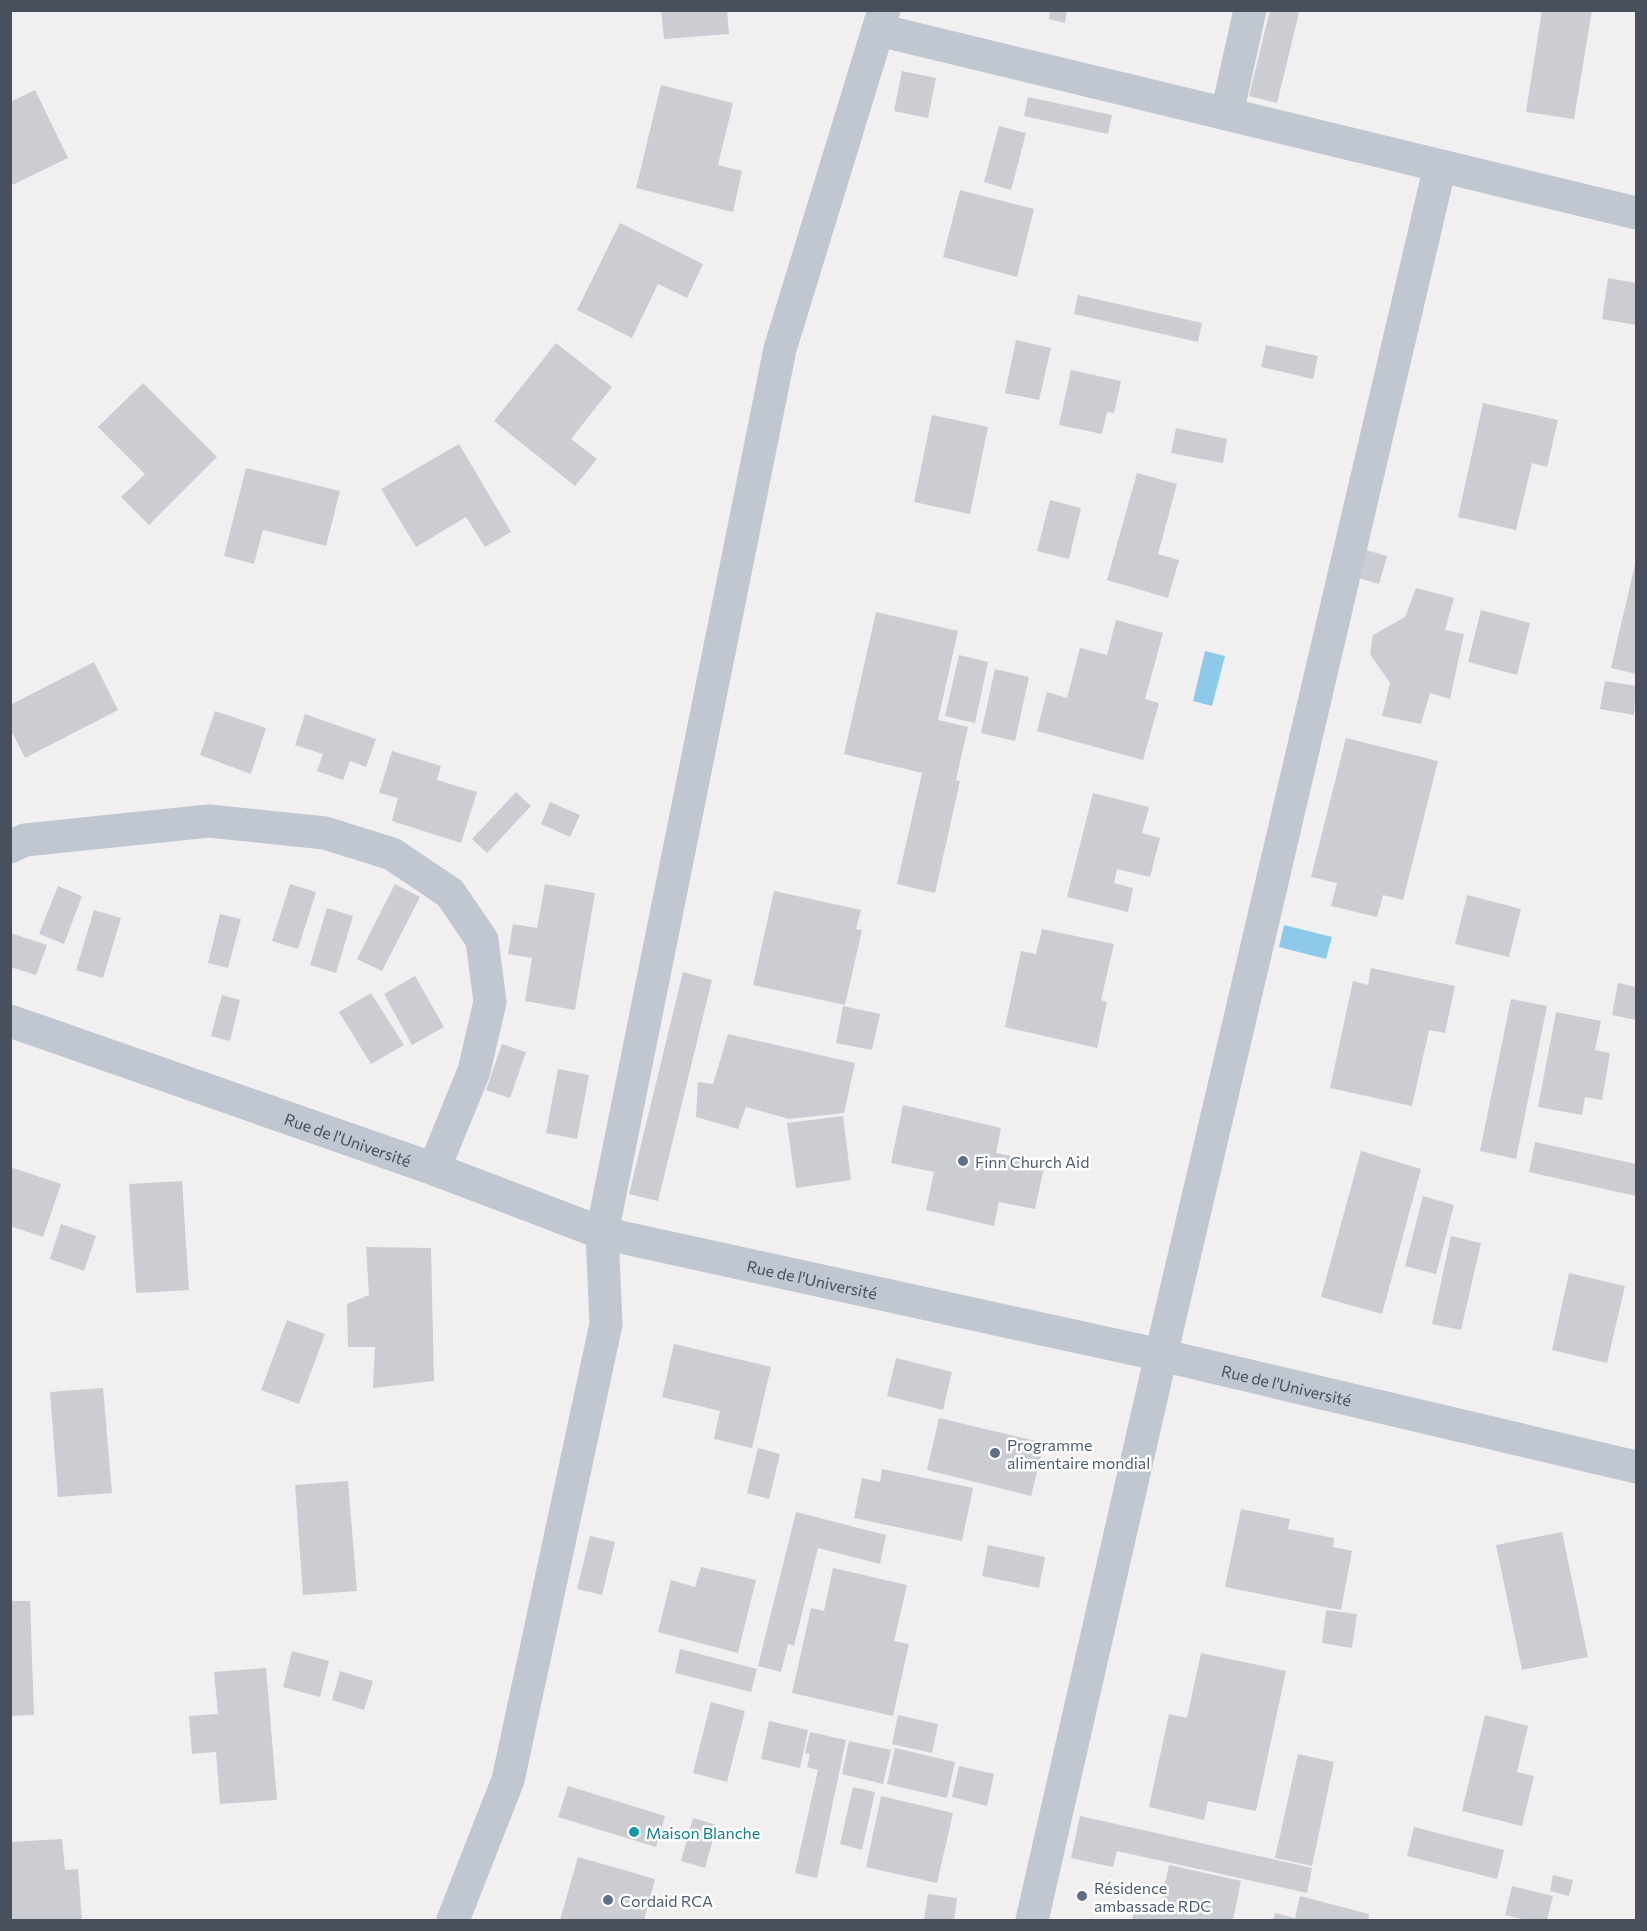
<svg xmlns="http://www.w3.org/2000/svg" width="1647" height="1931" viewBox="0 0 1647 1931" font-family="Commissioner,sans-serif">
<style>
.water{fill:#8dcae9}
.building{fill:#cccdd3}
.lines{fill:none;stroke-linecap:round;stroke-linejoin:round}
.minor{stroke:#c0c7d0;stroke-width:33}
.service-dot{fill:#5c6f8a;stroke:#fff;stroke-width:2}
.culture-dot{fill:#0f9aa8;stroke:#fff;stroke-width:2}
.labels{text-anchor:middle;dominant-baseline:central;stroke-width:5;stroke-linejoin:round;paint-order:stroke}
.street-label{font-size:16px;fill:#47505c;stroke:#fff}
.service-label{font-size:16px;fill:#4e5e75;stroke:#fff;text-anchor:start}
.culture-label{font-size:16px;fill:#0d838f;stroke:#fff;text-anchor:start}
</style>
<rect width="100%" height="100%" fill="#f1efef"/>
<path class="water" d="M 1205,651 L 1225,656 L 1212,706 L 1193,701 Z
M 1284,925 L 1332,937 L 1326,959 L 1279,947 Z"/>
<path class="building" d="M 661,10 L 727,10 L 729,34 L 664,39 Z
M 1050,10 L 1067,10 L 1065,23 L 1049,19 Z
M 1270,10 L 1291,10 L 1299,13 L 1277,103 L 1249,96 Z
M 1542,10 L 1592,10 L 1574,119 L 1526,112 Z
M 902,71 L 936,78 L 928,118 L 894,111 Z
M 661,85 L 733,103 L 718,165 L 742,171 L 733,212 L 636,188 Z
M 35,90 L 68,158 L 10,186 L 10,102 Z
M 1028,97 L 1112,115 L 1108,134 L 1024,116 Z
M 999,126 L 1026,133 L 1011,190 L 984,182 Z
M 960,190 L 1034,209 L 1017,277 L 943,257 Z
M 620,223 L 703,264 L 687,298 L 658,284 L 632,338 L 577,310 Z
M 1608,278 L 1636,283 L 1636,325 L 1602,319 Z
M 1078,295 L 1202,323 L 1198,342 L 1074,314 Z
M 1016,340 L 1051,348 L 1039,400 L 1005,393 Z
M 556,343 L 612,387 L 571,439 L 597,459 L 575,486 L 494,421 Z
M 1266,345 L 1318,356 L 1313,379 L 1261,367 Z
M 1071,370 L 1121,381 L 1114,413 L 1107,412 L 1102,434 L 1059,425 Z
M 143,383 L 217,457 L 149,525 L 121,497 L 145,474 L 98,427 Z
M 1483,403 L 1558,420 L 1547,467 L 1532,463 L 1516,530 L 1458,517 Z
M 932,415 L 988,427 L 970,514 L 914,502 Z
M 1176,428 L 1227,439 L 1223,463 L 1171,453 Z
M 459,444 L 511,532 L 485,547 L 466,517 L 416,547 L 381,489 Z
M 246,468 L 340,491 L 326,546 L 263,530 L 254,564 L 224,556 Z
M 1137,473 L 1177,484 L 1158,554 L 1179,560 L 1168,598 L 1107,580 Z
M 1050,500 L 1081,508 L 1069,559 L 1037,551 Z
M 1359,548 L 1387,556 L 1379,584 L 1352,576 Z
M 1636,560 L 1636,674 L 1611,668 Z
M 1416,588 L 1454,598 L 1445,630 L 1464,634 L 1450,699 L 1430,693 L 1421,724 L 1382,716 L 1390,683 L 1370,654 L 1373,635 L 1405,617 Z
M 1481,610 L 1530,623 L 1517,675 L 1468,662 Z
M 876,612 L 958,631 L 938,720 L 968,727 L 956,780 L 960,781 L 935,893 L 897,884 L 922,773 L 844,754 Z
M 1116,620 L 1163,633 L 1145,699 L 1159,703 L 1143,760 L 1037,731 L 1047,692 L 1067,698 L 1080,648 L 1107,655 Z
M 959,655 L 988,662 L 975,723 L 945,716 Z
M 94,662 L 118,710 L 25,758 L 10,728 L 10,705 Z
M 995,669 L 1029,677 L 1015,741 L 981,733 Z
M 1605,681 L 1636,686 L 1634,715 L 1600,709 Z
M 215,711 L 266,728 L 251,774 L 200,755 Z
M 305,714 L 376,739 L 366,767 L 350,761 L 343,780 L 317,771 L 323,754 L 295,745 Z
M 1346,738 L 1438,761 L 1403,900 L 1383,895 L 1377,917 L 1331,906 L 1337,883 L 1311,877 Z
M 392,751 L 441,766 L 437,780 L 477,792 L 461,843 L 392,821 L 398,798 L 379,793 Z
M 516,792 L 531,806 L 487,853 L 472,839 Z
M 1093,793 L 1149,807 L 1142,833 L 1160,838 L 1150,877 L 1117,869 L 1114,883 L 1133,888 L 1128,912 L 1067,897 Z
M 550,802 L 580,815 L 570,837 L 541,824 Z
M 290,884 L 316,892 L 298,949 L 272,941 Z
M 395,884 L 420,897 L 382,971 L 357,959 Z
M 545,884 L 595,893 L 575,1010 L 525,1001 L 532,958 L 508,954 L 513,924 L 537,928 Z
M 58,886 L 82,896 L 64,944 L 39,934 Z
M 774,891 L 861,910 L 856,929 L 862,930 L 845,1005 L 753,985 Z
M 1467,895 L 1521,909 L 1509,957 L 1455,944 Z
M 327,908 L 353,916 L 336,973 L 310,965 Z
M 94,910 L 121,918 L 103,978 L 76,970 Z
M 220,914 L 241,919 L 228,968 L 208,963 Z
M 1042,929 L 1114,944 L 1101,1000 L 1107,1002 L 1097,1048 L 1005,1027 L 1021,951 L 1036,954 Z
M 10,933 L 47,945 L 36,975 L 10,967 Z
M 1371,968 L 1455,986 L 1445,1033 L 1429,1030 L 1412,1106 L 1330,1088 L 1353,981 L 1368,985 Z
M 683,972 L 712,980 L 658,1201 L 629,1194 Z
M 415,976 L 444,1027 L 412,1045 L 384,994 Z
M 1618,983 L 1636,987 L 1636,1020 L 1612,1015 Z
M 371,993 L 404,1045 L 371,1064 L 339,1012 Z
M 222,995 L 240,1000 L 230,1041 L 211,1036 Z
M 1511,999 L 1547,1006 L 1516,1159 L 1480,1151 Z
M 843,1006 L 880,1014 L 872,1050 L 836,1043 Z
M 1556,1012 L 1601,1021 L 1595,1050 L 1610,1053 L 1602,1100 L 1585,1097 L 1582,1115 L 1538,1107 Z
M 728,1034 L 855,1063 L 844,1113 L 789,1119 L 746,1107 L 738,1129 L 696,1117 L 698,1082 L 713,1084 Z
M 502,1044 L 526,1052 L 510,1098 L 486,1090 Z
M 558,1069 L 589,1075 L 577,1139 L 546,1133 Z
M 903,1105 L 1001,1128 L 996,1153 L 1045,1163 L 1035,1209 L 999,1202 L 994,1226 L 926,1210 L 934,1172 L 891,1163 Z
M 843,1116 L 851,1180 L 796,1188 L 787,1123 Z
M 1535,1142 L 1636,1164 L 1636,1196 L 1529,1172 Z
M 1361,1151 L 1421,1169 L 1382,1314 L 1321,1297 Z
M 10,1167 L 61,1184 L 43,1237 L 10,1226 Z
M 182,1181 L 189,1290 L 136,1293 L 129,1184 Z
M 1423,1196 L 1454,1205 L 1436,1274 L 1405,1266 Z
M 61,1224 L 96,1236 L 84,1271 L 50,1259 Z
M 1451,1236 L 1481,1243 L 1461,1330 L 1432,1324 Z
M 366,1247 L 431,1248 L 434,1381 L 373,1388 L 375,1347 L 348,1347 L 347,1304 L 369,1295 Z
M 1569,1273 L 1625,1286 L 1607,1363 L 1552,1350 Z
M 287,1320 L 325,1334 L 299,1404 L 261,1390 Z
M 674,1344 L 771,1367 L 752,1448 L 714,1439 L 720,1411 L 662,1397 Z
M 896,1358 L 952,1372 L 943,1410 L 887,1396 Z
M 103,1388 L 112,1493 L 58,1497 L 50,1392 Z
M 939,1418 L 1044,1443 L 1031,1496 L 927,1470 Z
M 758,1448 L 780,1454 L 769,1499 L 747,1493 Z
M 882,1469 L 973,1488 L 962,1541 L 854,1518 L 862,1478 L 880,1482 Z
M 348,1481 L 357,1591 L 303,1595 L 295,1485 Z
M 1241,1509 L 1290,1519 L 1288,1529 L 1334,1538 L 1333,1547 L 1352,1551 L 1341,1610 L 1225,1587 Z
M 796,1512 L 886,1535 L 880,1564 L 818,1548 L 794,1646 L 788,1644 L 781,1672 L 758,1666 Z
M 1562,1532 L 1588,1657 L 1522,1670 L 1496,1545 Z
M 590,1536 L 615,1542 L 602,1595 L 577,1589 Z
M 988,1545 L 1045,1557 L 1039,1588 L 982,1576 Z
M 701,1567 L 756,1580 L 738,1653 L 658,1632 L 671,1580 L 695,1587 Z
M 833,1568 L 907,1585 L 894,1641 L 909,1644 L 893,1716 L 792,1693 L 811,1608 L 824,1611 Z
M 10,1601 L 30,1601 L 34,1715 L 10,1716 Z
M 1326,1610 L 1357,1614 L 1352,1648 L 1322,1643 Z
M 680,1649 L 757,1669 L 751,1692 L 675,1673 Z
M 292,1651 L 329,1661 L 320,1697 L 283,1687 Z
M 1201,1653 L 1286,1671 L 1256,1811 L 1208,1801 L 1204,1820 L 1149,1807 L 1169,1714 L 1187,1718 Z
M 266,1668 L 277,1800 L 220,1804 L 216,1752 L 192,1754 L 189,1716 L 218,1714 L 214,1672 Z
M 340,1671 L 373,1681 L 364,1710 L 332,1700 Z
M 711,1702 L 745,1711 L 727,1782 L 693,1773 Z
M 898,1715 L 938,1724 L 932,1753 L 892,1744 Z
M 1485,1715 L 1528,1726 L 1517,1772 L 1534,1776 L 1522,1826 L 1462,1811 Z
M 769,1721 L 808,1730 L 800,1768 L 761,1759 Z
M 810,1732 L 846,1740 L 817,1878 L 795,1873 L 818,1770 L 807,1767 L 810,1754 L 805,1753 Z
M 849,1741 L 891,1750 L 883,1784 L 842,1774 Z
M 895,1748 L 955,1762 L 947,1798 L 887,1784 Z
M 1298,1754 L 1334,1762 L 1312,1866 L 1275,1858 Z
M 959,1766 L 994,1774 L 987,1806 L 952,1797 Z
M 568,1786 L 665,1816 L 656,1847 L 558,1817 Z
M 853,1787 L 875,1792 L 862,1850 L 840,1844 Z
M 881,1796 L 953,1813 L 937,1883 L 866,1867 Z
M 1080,1816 L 1312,1868 L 1307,1893 L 1117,1851 L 1113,1867 L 1071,1858 Z
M 693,1818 L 717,1825 L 705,1868 L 681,1861 Z
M 1414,1827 L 1504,1850 L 1497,1879 L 1407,1856 Z
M 62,1839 L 65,1870 L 78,1869 L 82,1920 L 10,1920 L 10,1842 Z
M 578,1857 L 655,1879 L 644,1920 L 560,1920 Z
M 1169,1865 L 1241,1881 L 1233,1920 L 1132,1920 L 1136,1902 L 1160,1907 Z
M 1553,1875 L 1573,1880 L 1569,1896 L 1550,1891 Z
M 1512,1886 L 1553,1896 L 1547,1920 L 1527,1920 L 1505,1915 Z
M 928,1894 L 957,1898 L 954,1920 L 924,1920 Z
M 1300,1896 L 1369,1914 L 1368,1920 L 1273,1920 L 1275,1913 L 1295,1918 Z"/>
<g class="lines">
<g class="minor">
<path d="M 879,30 L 1636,213"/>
<path d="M 1227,113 L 1250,10"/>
<path d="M 10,847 L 25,840 L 209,821 L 325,833 L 392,854 L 450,893 L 482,940 L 490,1002 L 474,1071 L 434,1169"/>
<path id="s1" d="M 10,1021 L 434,1169 L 602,1233 L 1161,1355 L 1636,1467"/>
<path d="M 453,1920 L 508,1780 L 606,1324 L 602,1233 L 780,349 L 884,10"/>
<path d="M 1032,1920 L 1161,1355 L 1440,166"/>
</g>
</g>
<g class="service-dot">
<circle cx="963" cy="1161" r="6"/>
<circle cx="995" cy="1453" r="6"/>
<circle cx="1082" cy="1896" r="6"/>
<circle cx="608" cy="1900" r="6"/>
</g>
<circle class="culture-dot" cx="634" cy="1832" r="6"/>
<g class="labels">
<g class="street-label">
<text stroke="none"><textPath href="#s1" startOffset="358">Rue de l'Université</textPath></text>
<text stroke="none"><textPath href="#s1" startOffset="844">Rue de l'Université</textPath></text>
<text stroke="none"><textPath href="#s1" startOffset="1330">Rue de l'Université</textPath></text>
</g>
<g class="service-label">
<text x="975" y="1161">Finn Church Aid</text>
<text x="1007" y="1444">Programme<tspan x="1007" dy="18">alimentaire mondial</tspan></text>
<text x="1094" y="1887">Résidence<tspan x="1094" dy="18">ambassade RDC</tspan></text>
<text x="620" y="1900">Cordaid RCA</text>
</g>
<g class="culture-label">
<text x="646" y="1832">Maison Blanche</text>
</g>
</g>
<rect width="1647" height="1931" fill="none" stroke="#47505c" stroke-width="24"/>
</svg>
